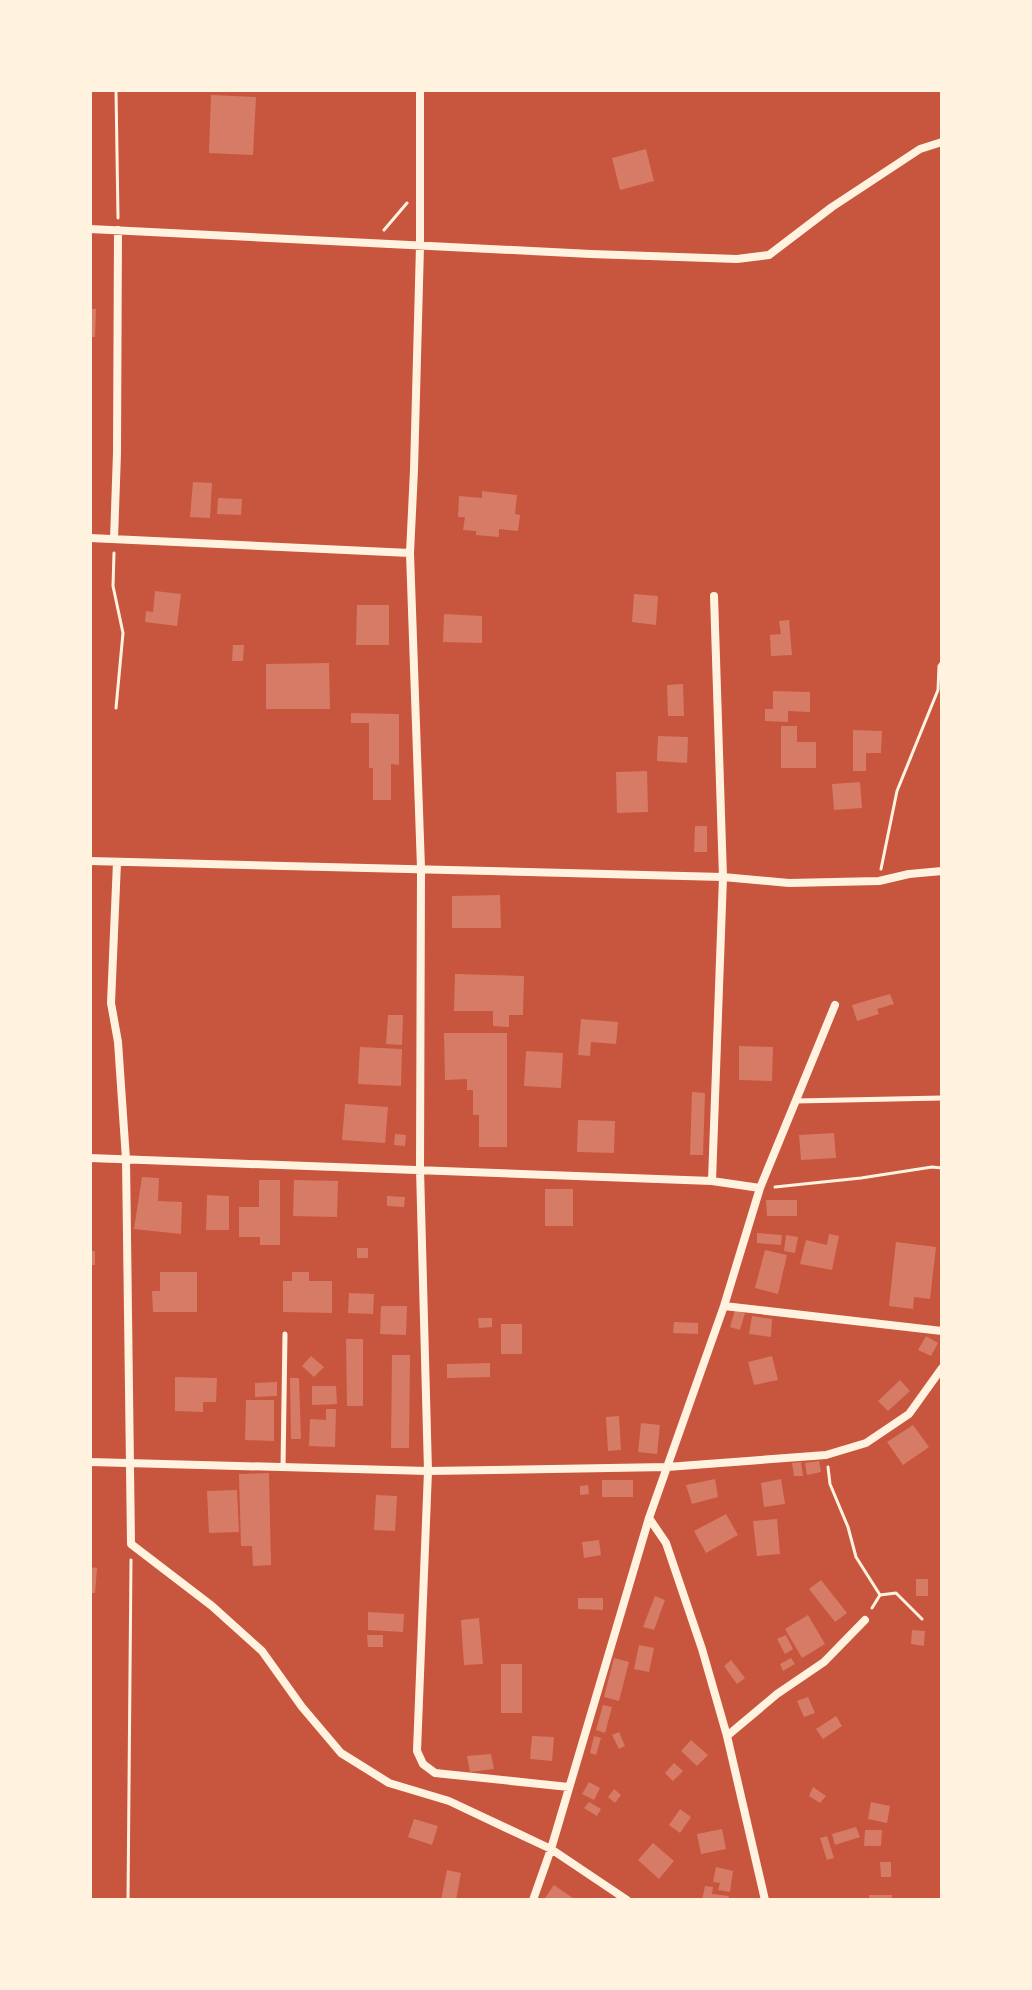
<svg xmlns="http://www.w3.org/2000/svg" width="1032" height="1990" viewBox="0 0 1032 1990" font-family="Karla,sans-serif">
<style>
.building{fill:#d67c66}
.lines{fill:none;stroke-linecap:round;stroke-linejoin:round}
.path{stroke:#fff3e0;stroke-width:3}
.service{stroke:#fff3e0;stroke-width:5}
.minor{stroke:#fff3e0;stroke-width:8}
</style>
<rect width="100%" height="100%" fill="#c8553d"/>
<path class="building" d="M 211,95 L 256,97 L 253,155 L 209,153 Z
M 646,149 L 654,181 L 620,190 L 612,158 Z
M 90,309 L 96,309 L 95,337 L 90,337 Z
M 193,482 L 212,483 L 210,518 L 190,517 Z
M 482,491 L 517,495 L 515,514 L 520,515 L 518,531 L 499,529 L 499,537 L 476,535 L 476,531 L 463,530 L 465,517 L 458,517 L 459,496 L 482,498 Z
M 218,498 L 242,499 L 241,515 L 217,514 Z
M 155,591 L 181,594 L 177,626 L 145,622 L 146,611 L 153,612 Z
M 634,594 L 658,596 L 656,625 L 632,622 Z
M 357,605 L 389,605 L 389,645 L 356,645 Z
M 444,614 L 482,616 L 482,643 L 443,642 Z
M 789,620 L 792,655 L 771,656 L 770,635 L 781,634 L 779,621 Z
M 233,645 L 244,645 L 243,661 L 232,661 Z
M 329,663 L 330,709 L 266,709 L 266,664 Z
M 683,684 L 684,716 L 668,716 L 667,685 Z
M 773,691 L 810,692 L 810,712 L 788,711 L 788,722 L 765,721 L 765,709 L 773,709 Z
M 351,713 L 399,714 L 399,765 L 391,764 L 391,800 L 373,800 L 373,768 L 369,768 L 369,723 L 351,723 Z
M 781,726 L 797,726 L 797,742 L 816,742 L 816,768 L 781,768 Z
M 853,730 L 882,731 L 881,753 L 866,753 L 866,771 L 853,771 Z
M 658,736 L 688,737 L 687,763 L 657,761 Z
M 647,771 L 648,812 L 617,813 L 616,772 Z
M 860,782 L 862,808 L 834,810 L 832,784 Z
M 695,826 L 707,826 L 707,852 L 694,852 Z
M 500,895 L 501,928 L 452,928 L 452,896 Z
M 455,974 L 524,976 L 523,1015 L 509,1015 L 509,1027 L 493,1026 L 493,1011 L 454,1011 Z
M 890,994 L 894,1004 L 877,1009 L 879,1014 L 857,1021 L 852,1005 Z
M 388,1015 L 403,1015 L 402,1045 L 386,1044 Z
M 581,1019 L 618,1022 L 616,1044 L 591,1042 L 590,1056 L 578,1055 Z
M 444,1033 L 507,1033 L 507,1147 L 479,1147 L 479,1115 L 473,1115 L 473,1090 L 467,1090 L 467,1079 L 445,1080 Z
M 739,1046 L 773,1047 L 772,1081 L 739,1080 Z
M 360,1047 L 402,1049 L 401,1086 L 358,1084 Z
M 526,1051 L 563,1053 L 561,1088 L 524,1086 Z
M 692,1092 L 705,1093 L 703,1155 L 690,1155 Z
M 345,1104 L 388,1107 L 385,1143 L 342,1140 Z
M 578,1120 L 615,1121 L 614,1153 L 577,1152 Z
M 834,1133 L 836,1158 L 801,1160 L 799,1135 Z
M 395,1134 L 406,1135 L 405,1146 L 394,1145 Z
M 142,1177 L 159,1178 L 158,1201 L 182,1202 L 181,1234 L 134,1229 Z
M 259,1180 L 280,1180 L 280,1245 L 260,1245 L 260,1237 L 239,1237 L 239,1207 L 259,1207 Z
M 294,1180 L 338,1181 L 337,1217 L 293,1216 Z
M 545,1189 L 573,1189 L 573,1226 L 545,1226 Z
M 207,1195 L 229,1196 L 229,1230 L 206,1230 Z
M 387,1196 L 405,1197 L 404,1207 L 387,1206 Z
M 766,1200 L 797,1200 L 797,1216 L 767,1216 Z
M 757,1233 L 782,1235 L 781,1245 L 757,1243 Z
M 829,1234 L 839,1236 L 832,1270 L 800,1264 L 806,1240 L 827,1245 Z
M 786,1235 L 798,1237 L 795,1253 L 784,1251 Z
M 896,1242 L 936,1247 L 930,1299 L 914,1297 L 913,1309 L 889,1306 Z
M 357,1248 L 368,1248 L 368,1258 L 357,1258 Z
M 765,1250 L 787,1255 L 778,1294 L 755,1288 Z
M 90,1251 L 95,1251 L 95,1265 L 90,1265 Z
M 160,1272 L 197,1272 L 197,1312 L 153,1312 L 152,1291 L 160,1291 Z
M 292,1272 L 309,1272 L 309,1281 L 332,1281 L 332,1313 L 283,1312 L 283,1281 L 292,1281 Z
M 349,1293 L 374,1294 L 373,1314 L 348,1313 Z
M 381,1306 L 407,1306 L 406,1335 L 380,1334 Z
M 735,1310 L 745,1313 L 740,1330 L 730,1327 Z
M 752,1316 L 772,1319 L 771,1337 L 749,1334 Z
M 478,1318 L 492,1318 L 492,1327 L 479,1328 Z
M 674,1322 L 698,1323 L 698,1334 L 673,1333 Z
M 501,1324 L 522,1324 L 522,1354 L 501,1354 Z
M 926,1336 L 938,1343 L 931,1356 L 918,1350 Z
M 346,1339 L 363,1339 L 363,1406 L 347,1406 Z
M 392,1355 L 410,1355 L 409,1448 L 391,1448 Z
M 311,1356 L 324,1367 L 314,1377 L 302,1366 Z
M 772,1356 L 778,1380 L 754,1385 L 748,1362 Z
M 490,1363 L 490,1377 L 447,1378 L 447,1364 Z
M 175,1377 L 217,1378 L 216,1402 L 203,1402 L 203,1412 L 175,1411 Z
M 290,1378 L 299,1378 L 301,1439 L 291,1439 Z
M 900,1380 L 910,1391 L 888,1411 L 878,1401 Z
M 277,1382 L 277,1396 L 255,1397 L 255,1383 Z
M 312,1386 L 336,1386 L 337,1404 L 312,1405 Z
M 246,1400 L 274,1400 L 274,1441 L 245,1440 Z
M 326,1409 L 336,1409 L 335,1447 L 309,1446 L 310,1419 L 326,1420 Z
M 619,1416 L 621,1450 L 608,1451 L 606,1417 Z
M 641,1423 L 660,1425 L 657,1454 L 638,1452 Z
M 913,1425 L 929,1447 L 903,1465 L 887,1442 Z
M 819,1461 L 821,1472 L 807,1475 L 805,1463 Z
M 801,1462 L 803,1476 L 794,1476 L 792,1463 Z
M 269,1473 L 271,1565 L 253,1566 L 252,1546 L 241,1546 L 239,1474 Z
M 715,1479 L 718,1497 L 692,1504 L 686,1485 Z
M 781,1479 L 785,1504 L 764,1507 L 761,1483 Z
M 602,1480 L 633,1480 L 633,1497 L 602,1497 Z
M 588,1485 L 589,1494 L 580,1495 L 580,1486 Z
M 237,1490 L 239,1532 L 209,1533 L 207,1491 Z
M 376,1495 L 397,1496 L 395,1531 L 374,1530 Z
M 726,1514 L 738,1535 L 706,1553 L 694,1531 Z
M 777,1519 L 780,1554 L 757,1556 L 753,1521 Z
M 599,1540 L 601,1555 L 584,1558 L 582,1542 Z
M 90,1567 L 97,1568 L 95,1593 L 90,1593 Z
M 916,1579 L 928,1579 L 928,1596 L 916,1596 Z
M 821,1580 L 847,1613 L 835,1622 L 809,1589 Z
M 655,1596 L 665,1600 L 654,1630 L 643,1627 Z
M 578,1598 L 603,1598 L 603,1610 L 578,1609 Z
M 368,1612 L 404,1614 L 403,1632 L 368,1630 Z
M 808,1615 L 825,1644 L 802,1658 L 785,1629 Z
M 479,1618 L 483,1664 L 464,1665 L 461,1620 Z
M 912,1630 L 925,1631 L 924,1646 L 911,1644 Z
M 367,1635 L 383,1635 L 383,1647 L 368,1647 Z
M 786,1635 L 793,1649 L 785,1654 L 777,1639 Z
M 639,1645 L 654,1648 L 649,1672 L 634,1669 Z
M 614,1658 L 629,1662 L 619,1701 L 604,1697 Z
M 791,1658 L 795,1664 L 783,1671 L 780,1664 Z
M 731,1660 L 745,1678 L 737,1684 L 724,1666 Z
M 501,1664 L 522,1664 L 522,1713 L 501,1713 Z
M 808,1697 L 815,1713 L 804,1717 L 797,1701 Z
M 603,1705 L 612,1707 L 605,1733 L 596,1730 Z
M 836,1716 L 842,1726 L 823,1739 L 816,1729 Z
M 619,1732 L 625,1746 L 619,1749 L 612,1735 Z
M 532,1736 L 554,1737 L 552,1761 L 530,1759 Z
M 594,1736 L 601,1738 L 596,1755 L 590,1753 Z
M 691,1740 L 708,1755 L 697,1766 L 681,1751 Z
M 491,1754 L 494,1769 L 470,1772 L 467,1756 Z
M 674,1763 L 683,1771 L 673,1781 L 665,1773 Z
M 589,1782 L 600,1788 L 594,1800 L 582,1794 Z
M 813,1787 L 826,1796 L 820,1803 L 809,1796 Z
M 614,1789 L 621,1795 L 615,1803 L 608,1797 Z
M 589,1802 L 601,1809 L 597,1816 L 584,1808 Z
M 871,1802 L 890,1806 L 887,1823 L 868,1819 Z
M 680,1809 L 691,1817 L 680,1833 L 669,1825 Z
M 414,1819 L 438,1826 L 432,1845 L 408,1837 Z
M 856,1827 L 860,1837 L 835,1845 L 832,1834 Z
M 722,1829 L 726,1849 L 701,1854 L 697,1834 Z
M 865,1830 L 882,1830 L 881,1846 L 864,1846 Z
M 827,1836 L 834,1858 L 827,1860 L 820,1838 Z
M 653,1843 L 674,1861 L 659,1879 L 638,1860 Z
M 880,1862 L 891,1862 L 891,1877 L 881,1877 Z
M 716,1867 L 733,1871 L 730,1892 L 718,1890 L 720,1883 L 713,1882 Z
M 447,1870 L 461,1873 L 456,1900 L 441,1900 Z
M 554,1885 L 573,1898 L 571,1900 L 548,1900 L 545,1898 Z
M 705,1886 L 713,1887 L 712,1894 L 729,1896 L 728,1900 L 702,1900 Z
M 869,1895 L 892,1895 L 892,1900 L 869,1900 Z"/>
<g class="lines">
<path class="path" d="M 116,90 L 118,218
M 384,230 L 407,203
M 114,553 L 113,586 L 123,633 L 116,708
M 881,869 L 897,791 L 938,690 L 939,666 L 942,662
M 775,1187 L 861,1178 L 932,1167 L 942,1168
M 828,1467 L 830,1484 L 848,1527 L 856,1557 L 880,1595
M 872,1608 L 880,1595 L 896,1593 L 922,1619
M 128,1900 L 131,1560"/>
<path class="service" d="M 796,1101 L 942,1098
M 283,1467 L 285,1334"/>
<path class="minor" d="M 420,90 L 420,246 L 414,470 L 410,553 L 421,868 L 420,1169 L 428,1471 L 417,1751 L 423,1764 L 435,1773 L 569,1787
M 90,229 L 591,254 L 737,259 L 769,255 L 832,207 L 920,149 L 942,142
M 90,538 L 410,553
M 114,539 L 117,453 L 118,230
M 90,861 L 723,877 L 789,883 L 879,881 L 909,874 L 942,871
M 117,862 L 111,1003 L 118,1042 L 126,1159 L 131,1544 L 212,1606 L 262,1651 L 302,1707 L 341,1753 L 389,1783 L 449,1801 L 551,1849 L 627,1900
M 90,1158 L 712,1181 L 760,1188
M 712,1181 L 723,877 L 714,596
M 724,1306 L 942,1331
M 90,1462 L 428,1471 L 667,1467 L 826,1455 L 866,1443 L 909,1414 L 942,1368
M 649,1518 L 666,1543 L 702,1649 L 727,1736 L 765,1900
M 727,1736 L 777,1694 L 824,1662 L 865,1620
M 533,1900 L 551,1849 L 649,1518 L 724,1306 L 760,1188 L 835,1005"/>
</g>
<rect width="1032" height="1990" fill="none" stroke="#fff3e0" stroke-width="184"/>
</svg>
